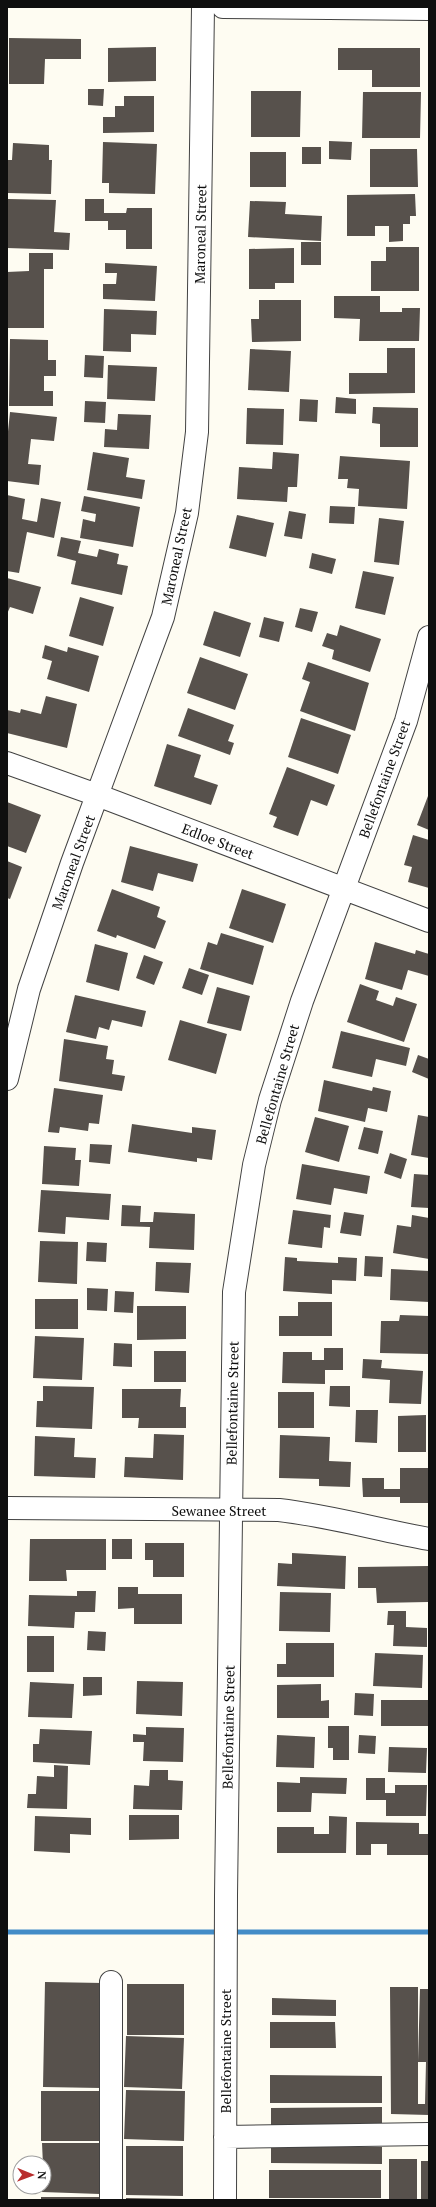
<svg xmlns="http://www.w3.org/2000/svg" width="436" height="2207" viewBox="0 0 436 2207" font-family="'PT Serif',serif">
<style>
.lines{fill:none;stroke-linecap:round;stroke-linejoin:round}
.stream{stroke:#438cc7;stroke-width:5}
.building{fill:#57514c}
.minor-casing{stroke:#424242;stroke-width:24}
.minor{stroke:#fff;stroke-width:22}
.labels{text-anchor:middle;dominant-baseline:central;stroke-width:4;stroke-linejoin:round;paint-order:stroke}
.street-label{font-size:14px;fill:#0f0f0f;stroke:#fff}
</style>
<rect width="100%" height="100%" fill="#fefcf2"/>
<g class="lines">
<path class="stream" d="M 7,1932 L 220,1932
M 230,1932 L 429,1932"/>
</g>
<path class="building" d="M 9,38 L 81,39 L 81,59 L 45,59 L 44,84 L 9,84 Z
M 156,47 L 156,81 L 108,82 L 108,48 Z
M 338,48 L 420,48 L 420,87 L 372,87 L 372,70 L 338,70 Z
M 88,89 L 104,89 L 103,106 L 88,105 Z
M 251,91 L 301,91 L 300,137 L 251,137 Z
M 363,92 L 421,92 L 420,138 L 362,138 Z
M 124,96 L 154,96 L 154,132 L 103,133 L 103,117 L 115,117 L 115,106 L 124,106 Z
M 329,141 L 352,142 L 351,160 L 329,159 Z
M 103,142 L 157,144 L 155,194 L 109,193 L 109,183 L 102,183 Z
M 13,143 L 49,145 L 49,160 L 52,160 L 51,194 L 7,193 L 8,160 L 12,160 Z
M 302,147 L 321,147 L 321,164 L 302,164 Z
M 370,149 L 417,149 L 418,187 L 370,187 Z
M 250,152 L 286,152 L 286,187 L 250,187 Z
M 415,194 L 416,216 L 410,216 L 410,224 L 403,224 L 403,241 L 389,242 L 389,226 L 375,226 L 375,236 L 347,236 L 347,195 Z
M 8,199 L 56,200 L 54,232 L 70,233 L 69,250 L 7,248 Z
M 85,199 L 104,199 L 104,213 L 126,213 L 127,208 L 152,208 L 152,249 L 126,249 L 126,230 L 108,230 L 108,221 L 85,221 Z
M 250,201 L 286,202 L 285,214 L 322,216 L 321,241 L 248,237 Z
M 301,242 L 321,242 L 321,265 L 301,265 Z
M 386,247 L 419,247 L 419,291 L 371,291 L 371,261 L 386,261 Z
M 294,248 L 294,283 L 275,283 L 275,289 L 249,289 L 249,249 Z
M 29,253 L 53,253 L 53,269 L 44,269 L 44,328 L 7,328 L 7,272 L 29,271 Z
M 105,263 L 157,266 L 155,301 L 103,299 L 103,284 L 116,284 L 117,273 L 105,273 Z
M 334,296 L 380,296 L 380,312 L 402,312 L 402,308 L 420,308 L 419,341 L 359,341 L 360,319 L 334,318 Z
M 259,300 L 301,300 L 301,341 L 252,342 L 251,319 L 259,319 Z
M 104,309 L 157,311 L 156,335 L 131,334 L 131,352 L 103,351 Z
M 10,339 L 48,340 L 48,360 L 56,360 L 56,376 L 44,376 L 44,391 L 53,391 L 53,406 L 9,406 Z
M 387,348 L 415,348 L 415,393 L 349,394 L 349,373 L 387,373 Z
M 250,349 L 291,351 L 289,392 L 248,390 Z
M 85,355 L 104,356 L 103,378 L 84,377 Z
M 108,365 L 157,367 L 155,401 L 107,399 Z
M 336,397 L 356,399 L 356,414 L 335,413 Z
M 300,399 L 318,400 L 317,422 L 299,421 Z
M 85,401 L 106,402 L 105,423 L 84,422 Z
M 373,407 L 418,408 L 418,447 L 380,447 L 380,424 L 372,423 Z
M 247,408 L 284,409 L 283,445 L 246,444 Z
M 10,412 L 57,417 L 54,441 L 31,439 L 28,464 L 41,465 L 39,485 L 7,481 L 7,441 Z
M 118,414 L 151,415 L 149,449 L 104,447 L 105,429 L 117,430 Z
M 93,452 L 129,458 L 126,477 L 145,480 L 142,499 L 87,490 Z
M 273,452 L 299,454 L 297,487 L 288,487 L 287,502 L 237,499 L 239,467 L 272,469 Z
M 340,456 L 410,461 L 407,509 L 358,506 L 359,489 L 347,488 L 348,479 L 338,479 Z
M 7,495 L 25,499 L 22,519 L 37,522 L 41,498 L 61,502 L 54,538 L 27,532 L 19,573 L 7,571 Z
M 84,496 L 140,507 L 133,547 L 80,538 L 83,519 L 95,522 L 96,514 L 81,511 Z
M 330,506 L 355,507 L 354,524 L 329,523 Z
M 289,511 L 306,514 L 302,539 L 284,536 Z
M 237,515 L 274,523 L 266,557 L 229,548 Z
M 379,518 L 404,521 L 399,565 L 374,562 Z
M 61,537 L 81,541 L 78,553 L 97,557 L 99,549 L 119,554 L 117,564 L 128,566 L 122,595 L 71,584 L 76,561 L 57,556 Z
M 312,553 L 336,559 L 332,574 L 309,568 Z
M 363,571 L 394,577 L 385,615 L 355,608 Z
M 7,578 L 41,587 L 33,614 L 10,607 L 7,614 Z
M 80,597 L 114,607 L 103,646 L 69,636 Z
M 300,608 L 318,612 L 312,632 L 295,627 Z
M 214,611 L 251,623 L 240,657 L 203,645 Z
M 264,617 L 284,622 L 279,642 L 259,637 Z
M 340,625 L 381,639 L 370,672 L 332,659 L 334,650 L 322,646 L 327,633 L 337,636 Z
M 45,645 L 67,652 L 68,647 L 99,656 L 89,692 L 47,679 L 52,661 L 42,658 Z
M 200,657 L 248,674 L 235,710 L 187,693 Z
M 308,662 L 369,683 L 355,731 L 300,711 L 310,682 L 302,679 Z
M 46,696 L 77,704 L 67,748 L 7,733 L 7,710 L 20,713 L 21,709 L 41,714 Z
M 188,708 L 234,725 L 228,741 L 234,743 L 230,755 L 178,736 Z
M 301,718 L 351,735 L 338,774 L 288,757 Z
M 167,744 L 201,755 L 194,777 L 218,785 L 211,805 L 154,786 Z
M 287,767 L 335,785 L 327,806 L 311,800 L 298,836 L 273,827 L 277,817 L 269,814 Z
M 428,796 L 429,796 L 429,830 L 417,825 Z
M 7,802 L 41,815 L 26,853 L 7,846 Z
M 413,835 L 429,840 L 429,888 L 408,882 L 412,867 L 404,865 Z
M 130,846 L 198,864 L 193,882 L 158,873 L 153,891 L 121,882 Z
M 7,861 L 22,867 L 10,899 L 7,898 Z
M 112,889 L 160,907 L 157,917 L 166,921 L 155,949 L 117,935 L 116,938 L 97,931 Z
M 242,889 L 286,904 L 273,943 L 229,928 Z
M 221,933 L 264,946 L 253,985 L 200,969 L 208,942 L 217,945 Z
M 375,942 L 415,954 L 416,950 L 429,954 L 429,976 L 408,970 L 402,990 L 365,979 Z
M 95,944 L 128,953 L 119,991 L 86,982 Z
M 144,955 L 163,962 L 154,985 L 136,978 Z
M 189,968 L 209,975 L 202,995 L 182,988 Z
M 360,984 L 379,991 L 376,1000 L 393,1006 L 396,997 L 417,1004 L 404,1042 L 347,1022 Z
M 217,987 L 250,996 L 241,1031 L 207,1023 Z
M 75,995 L 146,1011 L 142,1027 L 112,1020 L 109,1030 L 99,1027 L 96,1039 L 66,1032 Z
M 180,1020 L 227,1034 L 216,1074 L 168,1060 Z
M 341,1031 L 410,1048 L 406,1066 L 376,1059 L 372,1077 L 332,1068 Z
M 64,1039 L 108,1046 L 106,1059 L 114,1060 L 112,1074 L 125,1076 L 122,1091 L 59,1081 Z
M 418,1055 L 429,1059 L 429,1079 L 412,1072 Z
M 324,1080 L 372,1091 L 373,1087 L 391,1091 L 387,1112 L 368,1108 L 365,1122 L 318,1111 Z
M 54,1088 L 103,1095 L 99,1124 L 89,1123 L 88,1131 L 60,1127 L 59,1133 L 48,1132 Z
M 418,1115 L 429,1117 L 429,1158 L 411,1155 Z
M 315,1117 L 349,1126 L 339,1162 L 305,1152 Z
M 132,1124 L 192,1133 L 192,1127 L 216,1130 L 212,1160 L 197,1158 L 197,1162 L 128,1152 Z
M 364,1127 L 383,1131 L 378,1154 L 358,1149 Z
M 90,1144 L 112,1145 L 110,1164 L 89,1162 Z
M 44,1146 L 76,1148 L 75,1160 L 81,1160 L 79,1186 L 42,1184 Z
M 390,1153 L 407,1159 L 401,1179 L 384,1173 Z
M 302,1164 L 370,1176 L 367,1194 L 334,1188 L 331,1205 L 296,1199 Z
M 414,1174 L 429,1175 L 429,1208 L 411,1207 Z
M 41,1190 L 111,1194 L 109,1220 L 66,1217 L 65,1234 L 38,1232 Z
M 122,1205 L 141,1206 L 140,1222 L 153,1222 L 154,1212 L 195,1214 L 194,1250 L 149,1248 L 150,1227 L 121,1226 Z
M 293,1210 L 331,1215 L 330,1228 L 324,1227 L 322,1248 L 288,1244 Z
M 344,1212 L 364,1215 L 361,1236 L 340,1233 Z
M 412,1215 L 429,1218 L 429,1259 L 393,1253 L 397,1225 L 411,1227 Z
M 40,1241 L 78,1242 L 77,1284 L 38,1282 Z
M 87,1242 L 107,1243 L 106,1262 L 86,1261 Z
M 365,1256 L 383,1257 L 382,1277 L 364,1276 Z
M 285,1257 L 297,1258 L 297,1261 L 338,1263 L 338,1257 L 357,1258 L 356,1281 L 332,1280 L 332,1294 L 283,1291 Z
M 156,1262 L 191,1263 L 189,1293 L 155,1291 Z
M 391,1269 L 429,1271 L 429,1302 L 390,1300 Z
M 87,1288 L 108,1289 L 107,1311 L 87,1310 Z
M 115,1291 L 134,1292 L 133,1313 L 114,1312 Z
M 35,1299 L 78,1299 L 78,1329 L 35,1329 Z
M 298,1302 L 332,1302 L 332,1336 L 279,1336 L 279,1316 L 298,1316 Z
M 137,1306 L 186,1306 L 186,1339 L 137,1340 Z
M 400,1315 L 429,1316 L 429,1354 L 380,1353 L 381,1321 L 399,1321 Z
M 35,1336 L 84,1338 L 82,1380 L 33,1378 Z
M 114,1343 L 132,1344 L 132,1367 L 113,1366 Z
M 324,1348 L 343,1348 L 343,1370 L 325,1370 L 325,1384 L 282,1383 L 283,1352 L 312,1352 L 312,1360 L 324,1360 Z
M 154,1351 L 186,1351 L 186,1382 L 154,1382 Z
M 363,1359 L 382,1360 L 381,1368 L 423,1371 L 421,1404 L 389,1403 L 390,1380 L 362,1378 Z
M 43,1386 L 94,1387 L 92,1429 L 36,1427 L 37,1401 L 43,1401 Z
M 330,1386 L 350,1386 L 350,1407 L 329,1406 Z
M 122,1389 L 181,1389 L 180,1407 L 186,1407 L 186,1428 L 138,1428 L 139,1418 L 122,1418 Z
M 278,1392 L 314,1392 L 314,1428 L 278,1428 Z
M 356,1410 L 378,1410 L 377,1443 L 355,1442 Z
M 426,1415 L 426,1452 L 398,1452 L 398,1416 Z
M 154,1434 L 184,1435 L 183,1480 L 124,1477 L 125,1457 L 153,1458 Z
M 280,1435 L 330,1437 L 329,1461 L 351,1462 L 350,1487 L 319,1486 L 319,1479 L 279,1478 Z
M 35,1436 L 75,1438 L 74,1457 L 96,1458 L 95,1478 L 34,1476 Z
M 400,1468 L 429,1468 L 429,1503 L 400,1503 L 400,1497 L 363,1497 L 362,1478 L 384,1478 L 384,1489 L 400,1489 Z
M 30,1539 L 106,1539 L 106,1570 L 66,1570 L 67,1581 L 29,1581 Z
M 112,1539 L 132,1539 L 132,1559 L 112,1559 Z
M 145,1543 L 184,1543 L 184,1577 L 153,1577 L 153,1560 L 145,1560 Z
M 292,1553 L 346,1556 L 345,1589 L 277,1586 L 278,1563 L 292,1564 Z
M 428,1566 L 428,1602 L 377,1603 L 376,1588 L 358,1588 L 358,1567 Z
M 118,1587 L 138,1587 L 138,1594 L 182,1594 L 182,1624 L 134,1624 L 134,1608 L 118,1609 Z
M 77,1591 L 96,1591 L 95,1612 L 75,1612 L 74,1628 L 28,1626 L 29,1595 L 77,1596 Z
M 280,1592 L 331,1593 L 330,1632 L 279,1631 Z
M 388,1611 L 406,1611 L 406,1627 L 427,1628 L 427,1647 L 393,1646 L 394,1625 L 387,1625 Z
M 88,1631 L 106,1632 L 105,1651 L 87,1650 Z
M 27,1636 L 54,1636 L 54,1672 L 27,1672 Z
M 286,1643 L 334,1643 L 334,1677 L 277,1677 L 277,1664 L 286,1664 Z
M 375,1653 L 423,1655 L 422,1688 L 373,1686 Z
M 83,1677 L 102,1677 L 102,1695 L 83,1696 Z
M 137,1681 L 183,1682 L 182,1716 L 136,1714 Z
M 30,1682 L 74,1684 L 72,1718 L 28,1717 Z
M 321,1684 L 321,1701 L 329,1700 L 329,1718 L 277,1718 L 277,1685 Z
M 355,1693 L 374,1694 L 373,1716 L 354,1715 Z
M 381,1700 L 428,1700 L 428,1726 L 381,1726 Z
M 328,1726 L 349,1726 L 349,1760 L 333,1760 L 333,1748 L 328,1748 Z
M 146,1727 L 184,1728 L 183,1762 L 143,1761 L 144,1742 L 133,1742 L 133,1734 L 146,1735 Z
M 40,1729 L 92,1731 L 90,1765 L 33,1762 L 33,1744 L 39,1744 Z
M 277,1735 L 315,1737 L 314,1768 L 276,1767 Z
M 359,1735 L 376,1736 L 375,1754 L 358,1753 Z
M 389,1747 L 427,1748 L 426,1773 L 388,1772 Z
M 54,1765 L 68,1766 L 67,1809 L 27,1808 L 28,1794 L 36,1794 L 37,1776 L 54,1777 Z
M 150,1770 L 168,1770 L 168,1780 L 183,1781 L 182,1810 L 133,1809 L 134,1785 L 149,1786 Z
M 300,1777 L 347,1778 L 346,1794 L 312,1793 L 311,1812 L 277,1812 L 277,1782 L 300,1783 Z
M 366,1778 L 385,1778 L 385,1793 L 395,1793 L 395,1785 L 427,1785 L 426,1816 L 386,1816 L 386,1800 L 366,1800 Z
M 129,1815 L 179,1815 L 179,1839 L 129,1840 Z
M 35,1816 L 91,1818 L 91,1835 L 70,1834 L 70,1853 L 34,1851 Z
M 329,1816 L 347,1817 L 346,1853 L 277,1853 L 277,1827 L 314,1827 L 314,1834 L 329,1834 Z
M 356,1822 L 419,1823 L 419,1834 L 428,1834 L 428,1855 L 387,1855 L 387,1844 L 371,1844 L 371,1855 L 356,1855 Z
M 45,1982 L 103,1983 L 101,2088 L 43,2087 Z
M 127,1984 L 184,1984 L 184,2035 L 127,2035 Z
M 390,1987 L 418,1987 L 418,2104 L 425,2104 L 426,2062 L 418,2062 L 420,1989 L 429,1989 L 429,2115 L 391,2114 Z
M 272,1998 L 336,2000 L 336,2016 L 272,2015 Z
M 270,2022 L 335,2022 L 336,2048 L 270,2048 Z
M 126,2036 L 184,2038 L 182,2089 L 124,2087 Z
M 270,2075 L 382,2076 L 382,2103 L 270,2103 Z
M 126,2090 L 185,2091 L 184,2141 L 124,2139 Z
M 41,2091 L 101,2091 L 101,2141 L 41,2141 Z
M 382,2107 L 382,2125 L 271,2126 L 271,2108 Z
M 42,2143 L 100,2143 L 100,2194 L 42,2192 L 42,2187 L 44,2187 Z
M 126,2146 L 183,2146 L 183,2196 L 126,2195 Z
M 271,2146 L 382,2147 L 382,2164 L 271,2163 Z
M 389,2159 L 417,2159 L 417,2200 L 389,2200 Z
M 421,2161 L 429,2161 L 429,2200 L 421,2200 Z
M 269,2170 L 381,2170 L 381,2198 L 269,2198 Z
M 41,2197 L 101,2197 L 101,2200 L 41,2200 Z
M 126,2198 L 183,2199 L 183,2200 L 126,2200 Z"/>
<g class="lines">
<defs>
<path id="minor" d="M 223,7 L 429,9
M 7,763 L 97,795 L 429,921
M 7,1079 L 29,989 L 72,863 L 163,617 L 187,513 L 197,432 L 203,7
M 7,1508 L 279,1510 C 330,1516 379,1530 429,1539
M 225,2137 L 429,2134
M 111,2200 L 111,1982
M 225,2200 L 226,1896 L 234,1292 L 254,1165 L 270,1100 L 302,1001 L 406,721 L 429,637"/>
</defs>
<use href="#minor" class="minor-casing"/>
<use href="#minor" class="minor"/>
</g>
<g class="labels">
<g class="street-label">
<text transform="translate(200 234) rotate(-89)">Maroneal Street</text>
<text transform="translate(176 556) rotate(-78)">Maroneal Street</text>
<text transform="translate(384 779) rotate(-70)">Bellefontaine Street</text>
<text transform="translate(218 841) rotate(21)">Edloe Street</text>
<text transform="translate(73 862) rotate(-70)">Maroneal Street</text>
<text transform="translate(277 1084) rotate(-74)">Bellefontaine Street</text>
<text transform="translate(232 1403) rotate(-89)">Bellefontaine Street</text>
<text x="219" y="1510">Sewanee Street</text>
<text transform="translate(228 1727) rotate(-89)">Bellefontaine Street</text>
<text transform="translate(225 2051) rotate(-90)">Bellefontaine Street</text>
</g>
</g>
<rect width="436" height="2207" fill="none" stroke="#0f0f0f" stroke-width="16"/>
<g transform="translate(32 2175) rotate(91)"><circle r="19" fill="#ffffff" stroke="#9f9f9f"/>
<path d="M0-3L7 15L0 10L-7 15Z" fill="#b92d2d"/>
<text y="-6" font-size="11" font-weight="bold" text-anchor="middle" fill="#0f0f0f">N</text>
</g>
</svg>
